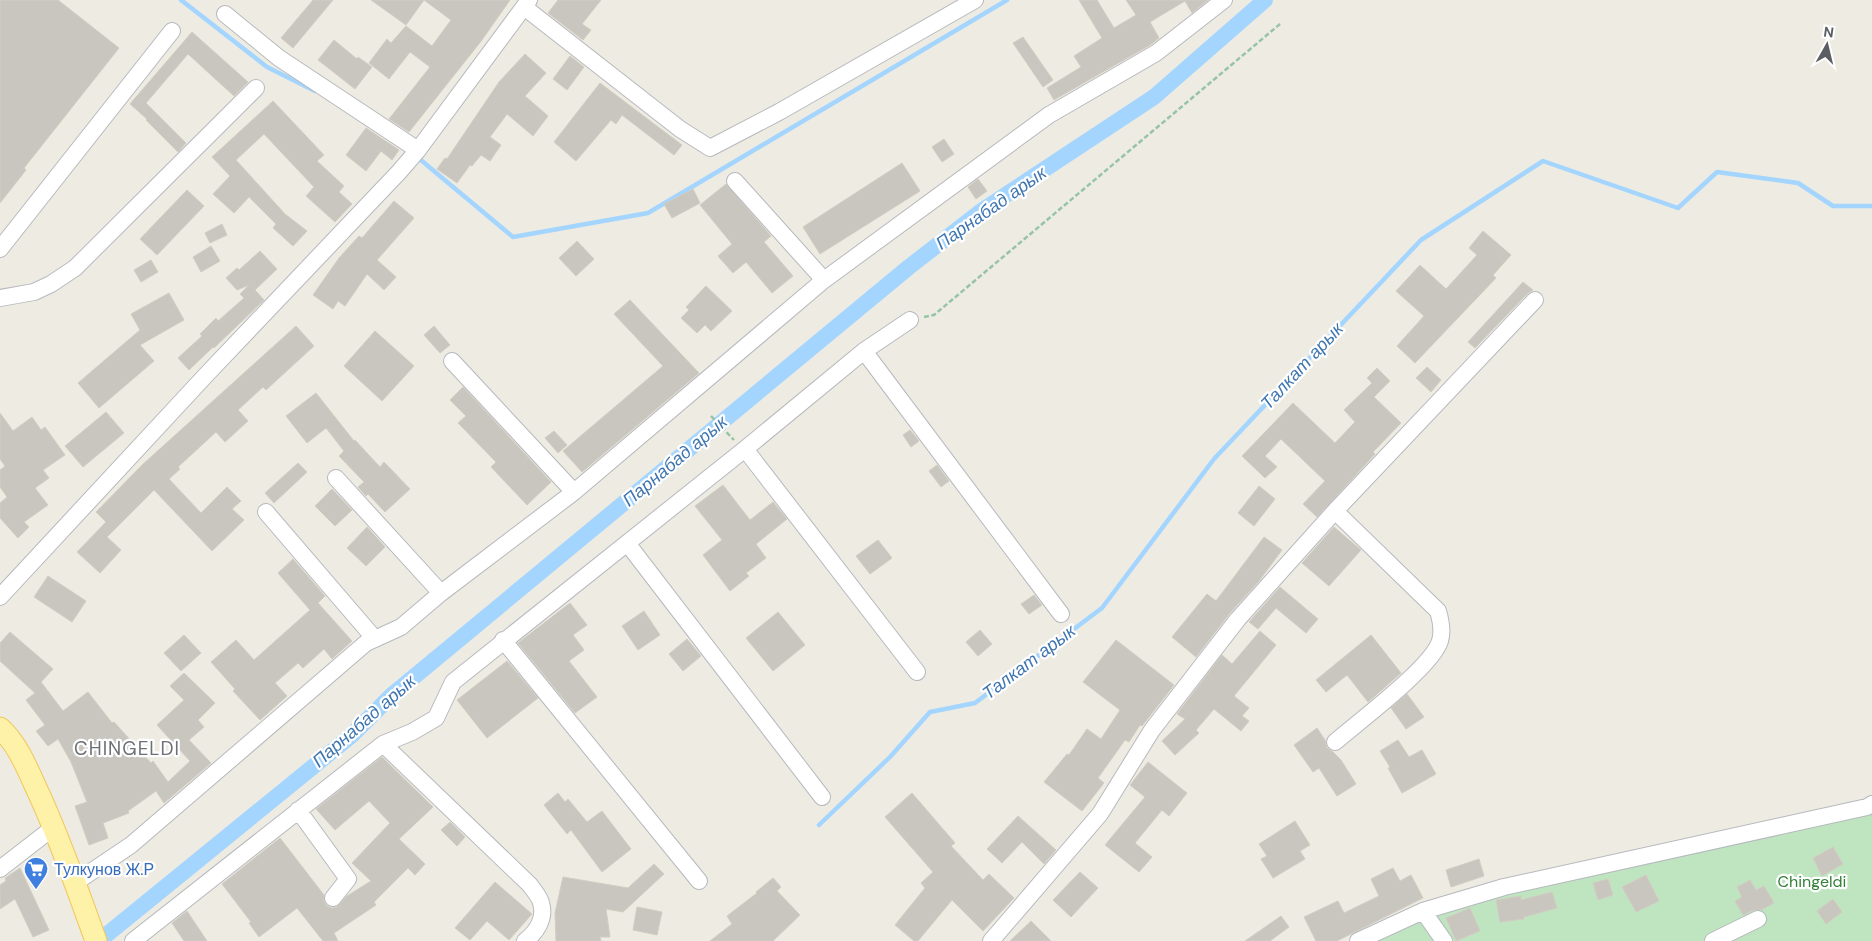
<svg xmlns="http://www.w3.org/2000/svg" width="1872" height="941" viewBox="0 0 1872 941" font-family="'DM Sans',sans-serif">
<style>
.green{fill:#bfe5c0}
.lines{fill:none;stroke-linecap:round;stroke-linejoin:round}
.stream{stroke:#a3d5fe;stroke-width:4.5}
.canal{stroke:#a3d5fe;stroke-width:16}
.building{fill:#c9c6c0;stroke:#d2cdc1}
.minor-casing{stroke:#b6b9bd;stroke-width:18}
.major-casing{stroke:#f0c75a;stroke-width:23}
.path{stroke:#97c4a5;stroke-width:2.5;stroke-dasharray:5 2.5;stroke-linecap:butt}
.minor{stroke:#fff;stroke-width:16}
.major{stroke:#fef1a8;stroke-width:21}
.labels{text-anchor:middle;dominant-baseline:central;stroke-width:4.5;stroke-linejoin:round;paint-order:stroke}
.shop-label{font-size:16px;fill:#366cbe;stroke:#fff;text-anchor:start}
.park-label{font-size:16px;fill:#358139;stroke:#fff}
.water-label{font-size:18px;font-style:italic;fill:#4076b0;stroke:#fff}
.quarter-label{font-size:19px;letter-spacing:1px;fill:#6c7176;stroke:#fff}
</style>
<rect width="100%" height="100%" fill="#eeebe3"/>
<path class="green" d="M 1872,808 L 1872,941 L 1369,941 L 1504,887 Z"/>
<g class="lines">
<path class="stream" d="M 181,0 L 267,67 L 315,91
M 416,156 L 513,237 L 648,213 L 1007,0
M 819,825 L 890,757 L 930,712 L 975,703 L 1102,608 L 1214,459 L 1421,240 L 1543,161 L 1678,208 L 1717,172 L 1798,183 L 1833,206 L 1872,206"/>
<path class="canal" d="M 99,941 L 352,735 L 392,695 L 909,267 L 980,212 L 1154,97 L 1265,0"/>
</g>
<path class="building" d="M 0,0 L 58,0 L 119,48 L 24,168 L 26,170 L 0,203 Z
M 313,0 L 333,0 L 293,48 L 281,38 Z
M 371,0 L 424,0 L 406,25 Z
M 424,0 L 510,0 L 482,40 L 409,132 L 389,119 L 430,67 L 410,52 L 389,79 L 369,63 L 387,39 L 391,43 L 406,26 L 432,46 L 451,20 Z
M 558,0 L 601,0 L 582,24 L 591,30 L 583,40 L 548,13 Z
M 1079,0 L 1097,0 L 1114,28 L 1136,15 L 1126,0 L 1208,0 L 1192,13 L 1185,1 L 1150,22 L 1159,38 L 1150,45 L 1054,100 L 1047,88 L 1081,67 L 1074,56 L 1102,38 Z
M 192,32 L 248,82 L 234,96 L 188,54 L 146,103 L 186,143 L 178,152 L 146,120 L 147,119 L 130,104 Z
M 1023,37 L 1053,80 L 1043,87 L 1013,43 Z
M 334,40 L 357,59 L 358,57 L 372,67 L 355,89 L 318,60 Z
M 525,54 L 546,73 L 525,96 L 548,116 L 533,136 L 507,114 L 490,137 L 501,145 L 490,161 L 481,155 L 472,166 L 470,165 L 457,183 L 437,169 L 445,158 L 447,159 L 499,82 Z
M 570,56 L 584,67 L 567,90 L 553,79 Z
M 600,83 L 682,145 L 674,155 L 622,115 L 616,124 L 611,120 L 576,161 L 554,142 Z
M 273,101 L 324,155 L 317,161 L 344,186 L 339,192 L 352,204 L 335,222 L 306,196 L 314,187 L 264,134 L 236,160 L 285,214 L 307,231 L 293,246 L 273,228 L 276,224 L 249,197 L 234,213 L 213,194 L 230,176 L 212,157 Z
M 366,128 L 399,150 L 392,160 L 381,151 L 366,171 L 346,155 Z
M 944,139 L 954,154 L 942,162 L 932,147 Z
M 902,163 L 920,191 L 820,254 L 803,227 Z
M 978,179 L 987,191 L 976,199 L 968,187 Z
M 726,184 L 771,236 L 764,242 L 793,276 L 772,293 L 746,262 L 733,273 L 718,256 L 732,244 L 700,205 Z
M 693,189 L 700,203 L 672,218 L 664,204 Z
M 187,190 L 204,206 L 157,255 L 140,239 Z
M 394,201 L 414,218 L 377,260 L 396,277 L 384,290 L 367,274 L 345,306 L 338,301 L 333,309 L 313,295 L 339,258 L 359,236 L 362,238 Z
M 222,224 L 227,235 L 210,243 L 205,233 Z
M 1483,231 L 1511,255 L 1493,275 L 1496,278 L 1415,363 L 1397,346 L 1424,316 L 1396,291 L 1420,265 L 1446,289 L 1477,255 L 1469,248 Z
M 577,241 L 594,259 L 576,276 L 559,258 Z
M 211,246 L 220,261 L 201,272 L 193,257 Z
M 260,251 L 277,269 L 255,290 L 264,300 L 214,348 L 213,347 L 189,370 L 178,358 L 202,336 L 200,334 L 216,318 L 218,321 L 244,298 L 240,294 L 249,285 L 237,290 L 226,278 L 237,268 L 239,270 Z
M 151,260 L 158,272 L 141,282 L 134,270 Z
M 1523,282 L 1533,290 L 1528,293 L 1475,348 L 1468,342 Z
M 706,286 L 732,311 L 711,331 L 705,325 L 697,333 L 681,318 L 689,310 L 686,307 Z
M 169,293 L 184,320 L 140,345 L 154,361 L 99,408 L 78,383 L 140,330 L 131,314 Z
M 630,300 L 699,373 L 582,472 L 563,451 L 663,366 L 614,314 Z
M 296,326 L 314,346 L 266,390 L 263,387 L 238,410 L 248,421 L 225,442 L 216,432 L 178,467 L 180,469 L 169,479 L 201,513 L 227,487 L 241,501 L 232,509 L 244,520 L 212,551 L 154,490 L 107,537 L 121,550 L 100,573 L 77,552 L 106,522 L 96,512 L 142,465 Z
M 434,326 L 450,345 L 440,353 L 424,335 Z
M 375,331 L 414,366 L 382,401 L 344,366 Z
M 1427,367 L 1441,380 L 1431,392 L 1416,378 Z
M 1377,368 L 1390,381 L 1374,397 L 1401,423 L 1373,452 L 1375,454 L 1317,517 L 1303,504 L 1325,481 L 1281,439 L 1265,456 L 1277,467 L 1265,478 L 1242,456 L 1293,403 L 1335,443 L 1355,422 L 1344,410 L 1372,383 L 1367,378 Z
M 463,387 L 551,482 L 527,505 L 491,467 L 496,462 L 458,423 L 466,416 L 450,400 Z
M 316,393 L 354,441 L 355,440 L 380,467 L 384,462 L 410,489 L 385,512 L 368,494 L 366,496 L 358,487 L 364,482 L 339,456 L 344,451 L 326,428 L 307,443 L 286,416 Z
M 106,412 L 124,433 L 83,467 L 65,446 Z
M 0,413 L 13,431 L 32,417 L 41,430 L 45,427 L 65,455 L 43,470 L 49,478 L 35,488 L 48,505 L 24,522 L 29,527 L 18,538 L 0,518 L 0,503 L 7,497 L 0,487 L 0,470 L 5,466 L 0,459 Z
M 910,430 L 919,441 L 911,447 L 903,435 Z
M 554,431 L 567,445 L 558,453 L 545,438 Z
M 298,463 L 307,472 L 274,503 L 265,493 Z
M 937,465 L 949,481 L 941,487 L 929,471 Z
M 723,485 L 750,520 L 773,502 L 787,519 L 756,544 L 766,558 L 746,573 L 749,576 L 730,591 L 703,555 L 722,540 L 695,506 Z
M 1259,486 L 1275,499 L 1254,526 L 1238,513 Z
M 332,489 L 352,510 L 335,526 L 315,506 Z
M 367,527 L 385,547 L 366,566 L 347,548 Z
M 1334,527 L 1361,550 L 1329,586 L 1302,563 Z
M 1264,537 L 1282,550 L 1259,581 L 1230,613 L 1196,657 L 1172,637 L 1207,594 L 1216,601 Z
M 878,540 L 892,558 L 870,574 L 856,556 Z
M 293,559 L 325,596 L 318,603 L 352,641 L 332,659 L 324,649 L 303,668 L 298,663 L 275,683 L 287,696 L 260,720 L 233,691 L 235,689 L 211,662 L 236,640 L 254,660 L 310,610 L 278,573 Z
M 48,576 L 86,601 L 72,622 L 34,597 Z
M 1280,587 L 1318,619 L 1306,633 L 1276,608 L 1258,629 L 1249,622 Z
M 1034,595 L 1042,605 L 1029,614 L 1021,604 Z
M 570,603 L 587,625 L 573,635 L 584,650 L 569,661 L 597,697 L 575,713 L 518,643 Z
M 644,611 L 660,635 L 638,650 L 622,626 Z
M 778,612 L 805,645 L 773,671 L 746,638 Z
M 980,630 L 992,644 L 978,656 L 966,642 Z
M 1260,631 L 1276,645 L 1234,696 L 1249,708 L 1242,716 L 1249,721 L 1241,731 L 1214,709 L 1196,730 L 1199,733 L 1175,755 L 1162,741 L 1185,719 L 1177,714 L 1222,655 L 1232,664 Z
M 10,632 L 53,669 L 41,682 L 63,711 L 88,692 L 112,723 L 114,722 L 151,763 L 153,761 L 168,782 L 190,761 L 157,725 L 184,700 L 170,686 L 184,673 L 215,703 L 198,720 L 204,727 L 189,740 L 211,763 L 164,803 L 156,791 L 128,811 L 129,813 L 103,823 L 108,838 L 89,845 L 75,806 L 87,802 L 71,762 L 58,739 L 48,746 L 36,731 L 45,725 L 26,700 L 35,693 L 0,661 L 0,643 Z
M 184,635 L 201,653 L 181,671 L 164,653 Z
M 1371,635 L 1401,673 L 1368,702 L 1347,675 L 1326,692 L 1316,680 Z
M 687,639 L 701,656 L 683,671 L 669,654 Z
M 1116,640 L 1174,685 L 1142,726 L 1140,725 L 1129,742 L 1125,740 L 1098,778 L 1104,783 L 1082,811 L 1044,782 L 1067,754 L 1069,755 L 1087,729 L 1101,739 L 1120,710 L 1083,682 Z
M 507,661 L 538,698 L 487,738 L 457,700 Z
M 1407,694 L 1424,717 L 1406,729 L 1391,708 Z
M 1317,728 L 1325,740 L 1327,748 L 1333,752 L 1341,760 L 1356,784 L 1337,796 L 1319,768 L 1313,772 L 1294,745 Z
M 1398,740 L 1409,757 L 1422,750 L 1436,774 L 1402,793 L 1388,768 L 1390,767 L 1380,751 Z
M 382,757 L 433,807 L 399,839 L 425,864 L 415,875 L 408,868 L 374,902 L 376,905 L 334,933 L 338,941 L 323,941 L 297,908 L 259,937 L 249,923 L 251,922 L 222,884 L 280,838 L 324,895 L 324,901 L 327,906 L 332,908 L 337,907 L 347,896 L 371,881 L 352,863 L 390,823 L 369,801 L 335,830 L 316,809 Z
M 1148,762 L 1187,793 L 1169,816 L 1162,810 L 1135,843 L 1152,857 L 1139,872 L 1105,845 L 1145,797 L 1130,785 Z
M 558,793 L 565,802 L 568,799 L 587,822 L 602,811 L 631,849 L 602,872 L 571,830 L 567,834 L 544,805 Z
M 912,793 L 955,843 L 951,846 L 983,880 L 989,874 L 1014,898 L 983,931 L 952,900 L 918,941 L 914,941 L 895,925 L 925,888 L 921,883 L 933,872 L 885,817 Z
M 1018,816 L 1056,850 L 1044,864 L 1022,842 L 1002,863 L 987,849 Z
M 1295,821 L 1310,845 L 1300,851 L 1305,859 L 1273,878 L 1261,859 L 1267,856 L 1259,844 Z
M 450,822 L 465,837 L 457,846 L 441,830 Z
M 1833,847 L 1843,864 L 1822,876 L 1813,858 Z
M 1479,859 L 1484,876 L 1451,887 L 1446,870 Z
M 654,864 L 664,874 L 623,912 L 606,909 L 610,937 L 600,937 L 601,941 L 556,941 L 555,913 L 563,877 L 628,888 Z
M 20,868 L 49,930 L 33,937 L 15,899 L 0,909 L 0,885 L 6,881 L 5,878 Z
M 1393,868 L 1400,881 L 1411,875 L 1423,898 L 1337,941 L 1316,941 L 1304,917 L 1338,901 L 1344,913 L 1379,896 L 1371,879 Z
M 1080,872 L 1098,888 L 1071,917 L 1053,900 Z
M 1646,875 L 1659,901 L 1636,912 L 1622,887 Z
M 773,878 L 781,887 L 777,891 L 800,915 L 773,941 L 710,941 L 732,924 L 727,916 L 757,893 L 756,892 Z
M 1608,879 L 1613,895 L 1598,900 L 1593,883 Z
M 1750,880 L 1756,890 L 1764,886 L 1774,903 L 1761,910 L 1754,910 L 1743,915 L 1735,901 L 1742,897 L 1737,887 Z
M 495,882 L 532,914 L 509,940 L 487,921 L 470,940 L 455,928 Z
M 1552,892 L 1557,908 L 1524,917 L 1524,919 L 1500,922 L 1496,900 L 1521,896 L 1521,900 Z
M 1833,899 L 1842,912 L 1826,924 L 1817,911 Z
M 637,907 L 662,912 L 657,935 L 633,930 Z
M 1470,908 L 1480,931 L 1456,941 L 1446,918 Z
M 187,911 L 207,941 L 184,941 L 172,923 Z
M 1281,916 L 1289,927 L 1270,941 L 1245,941 Z
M 1031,921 L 1051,941 L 1010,941 Z"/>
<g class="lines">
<defs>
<path id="minor" d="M 524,7 L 680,129 L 710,148 L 779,112 L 975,0
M 225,14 L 279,58 L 418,150
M 735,181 L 824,280
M 0,249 L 172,31
M 0,298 L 34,292 L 51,284 L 75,268 L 256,88
M 864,351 L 1061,614
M 452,361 L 574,492
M 745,449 L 917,672
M 336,478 L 441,593
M 1335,511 L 1438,611 C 1441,621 1443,631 1440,641 C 1432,667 1358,722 1335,742
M 266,512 L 375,639
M 627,543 L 822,797
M 0,597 L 206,375 L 399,172 L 418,150 L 529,0
M 503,640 L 699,881
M 383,744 L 530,885 C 534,891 540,897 541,903 C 546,918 536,933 525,941
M 298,810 L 348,879 L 333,898
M 0,869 L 54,827
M 76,882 L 131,845 L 366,643 L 401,627 L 441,593 L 574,492 L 824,280 L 1049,115 L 1156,53 L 1224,0
M 1423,911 L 1444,941
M 133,941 L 383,744 L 412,732 L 436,718 L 453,682 L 745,449 L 864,351 L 910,320
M 991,941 L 1100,814 L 1152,730 L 1238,619 L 1335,511 L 1535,300
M 1358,941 L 1423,911 L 1504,887 L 1867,807 L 1872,804
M 1713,941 L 1758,919"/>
<path id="major" d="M 0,728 C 19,745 28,771 39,794 C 61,842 78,891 96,941"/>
</defs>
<use href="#minor" class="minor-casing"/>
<use href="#major" class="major-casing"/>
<path class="path" d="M 924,317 L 934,315 L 1280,24
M 711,416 L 734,440"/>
<use href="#minor" class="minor"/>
<use href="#major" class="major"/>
</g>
<defs>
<symbol id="supermarket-pin" viewBox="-11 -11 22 30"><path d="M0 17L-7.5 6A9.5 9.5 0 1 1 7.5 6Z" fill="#3f7fe0" stroke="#fff"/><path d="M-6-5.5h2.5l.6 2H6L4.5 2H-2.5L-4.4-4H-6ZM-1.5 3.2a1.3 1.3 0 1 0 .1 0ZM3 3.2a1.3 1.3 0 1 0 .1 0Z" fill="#fff"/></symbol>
</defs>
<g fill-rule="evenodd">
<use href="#supermarket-pin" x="22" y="855" width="28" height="38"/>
</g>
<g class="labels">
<g class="shop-label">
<text x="54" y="869">Тулкунов Ж.Р</text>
</g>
<g class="park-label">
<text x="1812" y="881">Chingeldi</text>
</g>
<g class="water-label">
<text transform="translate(991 208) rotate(-35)">Парнабад арык</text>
<text transform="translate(1302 366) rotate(-47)">Талкат арык</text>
<text transform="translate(675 461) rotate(-40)">Парнабад арык</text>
<text transform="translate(1029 662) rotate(-37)">Талкат арык</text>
<text transform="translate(364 721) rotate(-41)">Парнабад арык</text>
</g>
<g class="quarter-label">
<text x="127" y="748">CHINGELDI</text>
</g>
</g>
<g transform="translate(1827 45) rotate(8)" stroke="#ffffff" stroke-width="4" paint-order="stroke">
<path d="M0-4L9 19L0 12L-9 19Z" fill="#5b5f64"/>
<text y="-8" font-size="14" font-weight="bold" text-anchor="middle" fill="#5b5f64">N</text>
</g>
</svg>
